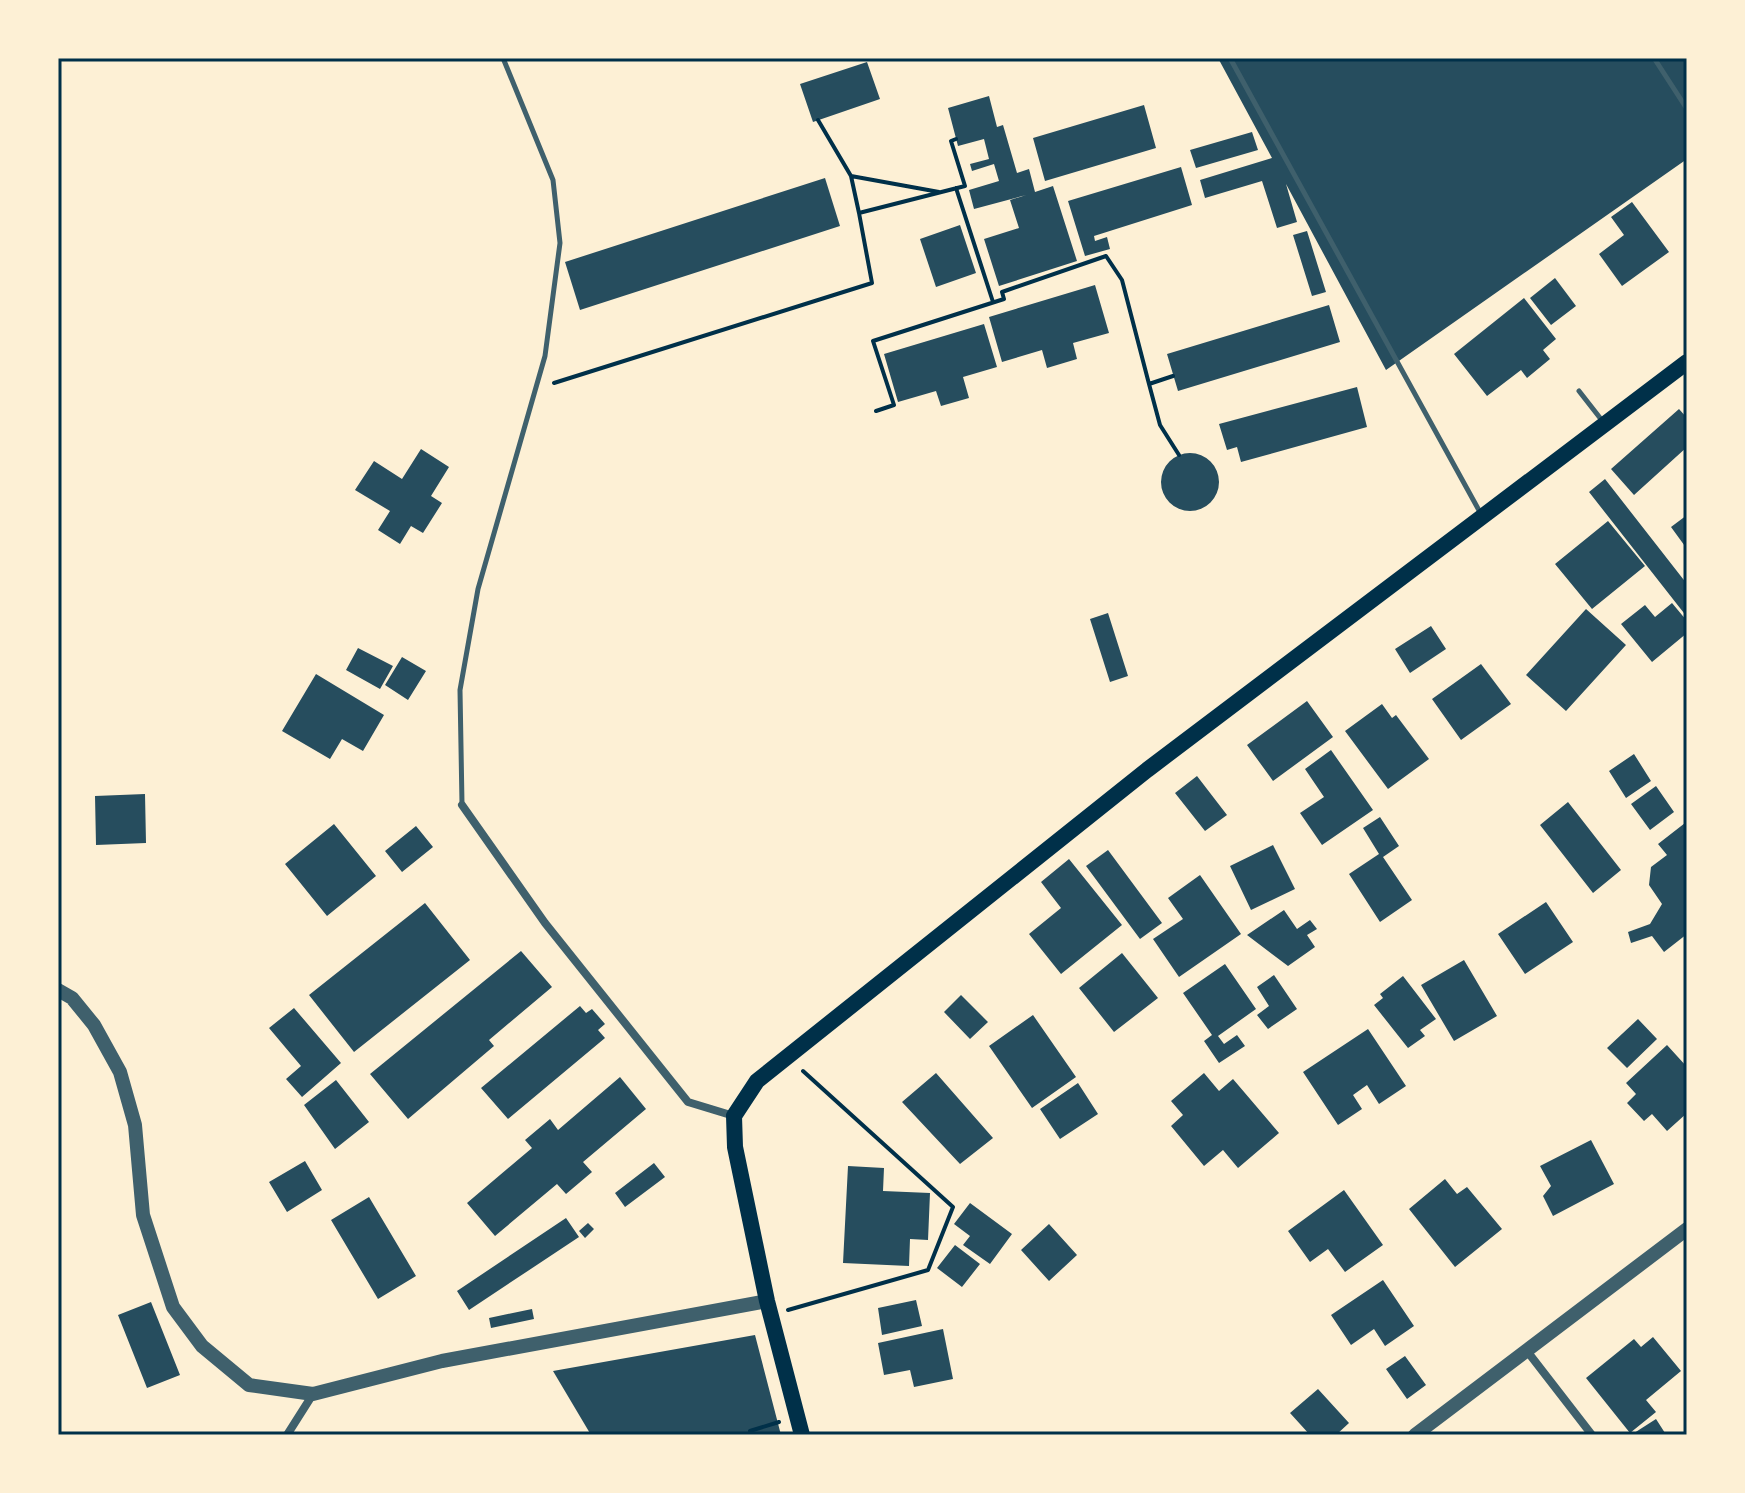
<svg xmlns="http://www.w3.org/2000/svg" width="1745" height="1493" viewBox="0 0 1745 1493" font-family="Karla,sans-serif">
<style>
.building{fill:#264d5e}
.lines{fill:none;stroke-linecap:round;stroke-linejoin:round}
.path{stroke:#003049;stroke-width:4}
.service{stroke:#3f606c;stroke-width:5}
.minor{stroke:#3f606c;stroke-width:8}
.tertiary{stroke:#3f606c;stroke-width:14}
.secondary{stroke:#003049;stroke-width:16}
.neatline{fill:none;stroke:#003049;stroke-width:3}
</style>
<rect width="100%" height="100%" fill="#fdf0d5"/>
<path class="building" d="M 1218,58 L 1687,58 L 1687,159 L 1386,370 L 1286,184 L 1297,222 L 1277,228 L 1262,181 L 1205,198 L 1200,180 L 1272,158 Z
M 867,62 L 880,99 L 813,122 L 800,84 Z
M 989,96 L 997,127 L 1003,125 L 1017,173 L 1029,169 L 1035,192 L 1053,186 L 1077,261 L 999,286 L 984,239 L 1019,228 L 1010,200 L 1026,195 L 974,209 L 969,190 L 999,181 L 994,164 L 972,171 L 970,164 L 989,159 L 984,139 L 958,146 L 948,108 Z
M 1144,105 L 1156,148 L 1045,181 L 1033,138 Z
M 1252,132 L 1258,150 L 1196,168 L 1190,150 Z
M 1181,167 L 1192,205 L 1094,236 L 1095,241 L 1107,237 L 1110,249 L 1085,256 L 1068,201 Z
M 825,178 L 840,226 L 580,310 L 565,262 Z
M 1632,202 L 1669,252 L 1622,286 L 1599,254 L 1624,235 L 1611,217 Z
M 960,225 L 976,273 L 936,287 L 920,239 Z
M 1307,231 L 1326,292 L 1312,296 L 1293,235 Z
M 1555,278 L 1576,306 L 1551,325 L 1530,298 Z
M 1095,285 L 1109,333 L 1073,343 L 1077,359 L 1047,368 L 1042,350 L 1002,362 L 989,317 Z
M 1524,298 L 1556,339 L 1543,350 L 1550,359 L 1527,378 L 1521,370 L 1487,396 L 1454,354 Z
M 1329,305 L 1340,342 L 1178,391 L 1167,354 Z
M 984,324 L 997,367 L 963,377 L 969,398 L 941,406 L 936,391 L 898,402 L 884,354 Z
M 1357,387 L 1367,427 L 1241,462 L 1237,447 L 1227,450 L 1219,424 Z
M 1679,409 L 1687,418 L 1687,447 L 1634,495 L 1611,469 Z
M 421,449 L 449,467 L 431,496 L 442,503 L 423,533 L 411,526 L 400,544 L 378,530 L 390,511 L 355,490 L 374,461 L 402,479 Z
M1161 482a29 29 0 1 1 58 0a29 29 0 1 1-58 0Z
M 1605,479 L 1687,584 L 1687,617 L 1589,492 Z
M 1687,515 L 1687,549 L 1671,527 Z
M 1608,521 L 1645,566 L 1592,609 L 1555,564 Z
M 1672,603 L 1687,621 L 1687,633 L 1652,662 L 1621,624 L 1645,605 L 1655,617 Z
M 1586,609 L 1626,645 L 1566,711 L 1526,675 Z
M 1108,613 L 1128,676 L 1110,682 L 1090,619 Z
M 1431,626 L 1446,649 L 1410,673 L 1395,649 Z
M 358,648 L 393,666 L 380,689 L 346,670 Z
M 402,657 L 426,671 L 408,700 L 385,685 Z
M 1481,664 L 1511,704 L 1461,740 L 1432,699 Z
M 316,674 L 384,715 L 363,751 L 342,739 L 330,759 L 282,731 Z
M 1307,701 L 1333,737 L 1273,781 L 1247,745 Z
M 1382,704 L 1392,718 L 1396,715 L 1429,759 L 1388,789 L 1345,731 Z
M 1331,750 L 1373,810 L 1322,845 L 1300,813 L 1324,797 L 1305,769 Z
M 1634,754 L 1651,781 L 1626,798 L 1609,771 Z
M 1197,776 L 1227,815 L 1205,831 L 1175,793 Z
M 1656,786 L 1674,812 L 1650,830 L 1631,804 Z
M 145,794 L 146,843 L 96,845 L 95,796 Z
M 1568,802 L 1621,870 L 1593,893 L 1540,825 Z
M 1380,817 L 1399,846 L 1383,857 L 1412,900 L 1380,922 L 1349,874 L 1379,854 L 1363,828 Z
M 1685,823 L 1687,934 L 1664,952 L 1652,936 L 1631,943 L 1628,932 L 1650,924 L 1662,904 L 1649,885 L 1651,867 L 1667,855 L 1658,844 Z
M 334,824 L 376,876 L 327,916 L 285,864 Z
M 416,826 L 433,847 L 402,872 L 385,851 Z
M 1273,845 L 1295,889 L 1251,910 L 1230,866 Z
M 1108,850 L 1162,923 L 1140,939 L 1086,866 Z
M 1069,859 L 1122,925 L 1061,974 L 1029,934 L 1061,908 L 1041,882 Z
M 1200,875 L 1241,934 L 1179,977 L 1153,939 L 1183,919 L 1168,898 Z
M 1546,902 L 1573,942 L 1525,974 L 1498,934 Z
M 425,903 L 470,960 L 354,1052 L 309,995 Z
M 1284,910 L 1297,929 L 1310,920 L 1317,929 L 1307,935 L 1315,947 L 1288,966 L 1247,935 Z
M 521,951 L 552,987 L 489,1040 L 494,1046 L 408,1119 L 370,1074 Z
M 1122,953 L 1158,998 L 1114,1032 L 1079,988 Z
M 1464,960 L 1497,1016 L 1454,1041 L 1421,985 Z
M 1225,964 L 1256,1009 L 1218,1036 L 1224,1044 L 1237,1035 L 1245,1046 L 1219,1063 L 1204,1041 L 1212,1035 L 1183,993 Z
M 1274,975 L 1297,1009 L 1268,1029 L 1257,1015 L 1269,1006 L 1257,987 Z
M 1403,976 L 1436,1019 L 1420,1030 L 1425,1036 L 1408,1048 L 1374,1005 L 1383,998 L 1380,994 Z
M 961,995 L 988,1022 L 970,1039 L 944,1012 Z
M 580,1006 L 586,1013 L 592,1009 L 605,1024 L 598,1030 L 605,1038 L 508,1119 L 481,1088 Z
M 294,1008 L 341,1063 L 302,1097 L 286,1079 L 301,1066 L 269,1028 Z
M 1033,1015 L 1076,1077 L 1032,1108 L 989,1046 Z
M 1638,1019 L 1657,1039 L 1627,1068 L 1607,1048 Z
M 1368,1029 L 1406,1086 L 1379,1104 L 1367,1085 L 1353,1095 L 1362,1109 L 1338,1125 L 1303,1072 Z
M 1667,1045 L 1687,1067 L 1687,1113 L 1667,1131 L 1652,1114 L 1644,1121 L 1627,1103 L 1636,1094 L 1626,1083 Z
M 936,1073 L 993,1138 L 960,1164 L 902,1102 Z
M 1204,1073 L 1219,1091 L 1233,1079 L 1279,1133 L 1238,1168 L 1223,1150 L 1204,1166 L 1171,1126 L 1183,1115 L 1171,1101 Z
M 620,1077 L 646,1109 L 583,1162 L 592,1172 L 566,1194 L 557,1184 L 495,1236 L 467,1203 L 532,1148 L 525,1140 L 550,1119 L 558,1130 Z
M 336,1080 L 369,1122 L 335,1149 L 304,1105 Z
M 1078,1083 L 1098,1114 L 1060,1139 L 1040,1109 Z
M 1591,1140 L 1614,1184 L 1553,1216 L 1543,1196 L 1551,1186 L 1540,1166 Z
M 305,1161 L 322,1190 L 287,1212 L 269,1182 Z
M 654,1163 L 665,1177 L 625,1207 L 615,1193 Z
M 848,1166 L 884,1168 L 883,1191 L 930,1193 L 928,1240 L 910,1239 L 909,1266 L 843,1263 Z
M 1445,1179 L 1457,1194 L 1467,1187 L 1502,1229 L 1455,1267 L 1409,1209 Z
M 1344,1190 L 1383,1245 L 1345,1272 L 1328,1249 L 1310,1262 L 1288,1231 Z
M 369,1197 L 416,1276 L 378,1299 L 331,1220 Z
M 970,1203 L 1012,1234 L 990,1264 L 963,1245 L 970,1236 L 954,1224 Z
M 566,1218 L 579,1237 L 469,1310 L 457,1291 Z
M 588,1223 L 594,1229 L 585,1238 L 579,1231 Z
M 1049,1224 L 1077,1255 L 1049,1281 L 1021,1250 Z
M 955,1245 L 980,1264 L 962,1287 L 937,1268 Z
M 1383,1280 L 1414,1326 L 1385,1346 L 1374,1329 L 1351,1345 L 1331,1315 Z
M 916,1300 L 922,1326 L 882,1335 L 878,1308 Z
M 151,1302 L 180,1375 L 147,1388 L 118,1315 Z
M 532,1309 L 534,1319 L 491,1328 L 489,1318 Z
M 943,1329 L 953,1379 L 914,1387 L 910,1370 L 884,1375 L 878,1343 Z
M 755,1335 L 781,1435 L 591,1435 L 553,1371 Z
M 1653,1337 L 1681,1371 L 1646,1400 L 1656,1412 L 1630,1433 L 1586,1378 L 1634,1339 L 1641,1347 Z
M 1405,1356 L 1426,1385 L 1407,1399 L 1386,1369 Z
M 1318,1389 L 1349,1423 L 1336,1435 L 1310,1435 L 1290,1413 Z
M 1656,1419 L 1665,1433 L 1631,1435 Z"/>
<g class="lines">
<path class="path" d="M 818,120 L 851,176 L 859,213 L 965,186 L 951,141 L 956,139
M 851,176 L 939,192
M 956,188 L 993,302
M 554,383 L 872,283 L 859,213
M 1149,384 L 1160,425 L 1179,455
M 876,411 L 894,405 L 873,341 L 1004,299 L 1002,292 L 1106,256 L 1122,280 L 1149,384 L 1173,376
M 788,1310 L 928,1270 L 953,1207 L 803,1071
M 750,1431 L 779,1422"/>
<path class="service" d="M 1230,58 L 1481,514
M 1654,58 L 1687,109
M 1579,391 L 1604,423
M 462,804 L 460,690 L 478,589 L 545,356 L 560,243 L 553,180 L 503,58"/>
<path class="minor" d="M 462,805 L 545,923 L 688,1102 L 734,1116
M 1527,1351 L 1592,1435
M 287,1435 L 313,1394"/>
<path class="tertiary" d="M 58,990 L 72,998 L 94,1025 L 120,1072 L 135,1125 L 143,1215 L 173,1307 L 202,1346 L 249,1385 L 313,1394 L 442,1361 L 767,1301
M 1415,1435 L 1687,1229"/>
<path class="secondary" d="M 802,1435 L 767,1301 L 735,1147 L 734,1116 L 757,1081 L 1147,770 L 1687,362"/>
</g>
<rect width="1745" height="1493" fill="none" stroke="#fdf0d5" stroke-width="120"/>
<rect x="60" y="60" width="1625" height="1373" class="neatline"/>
</svg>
